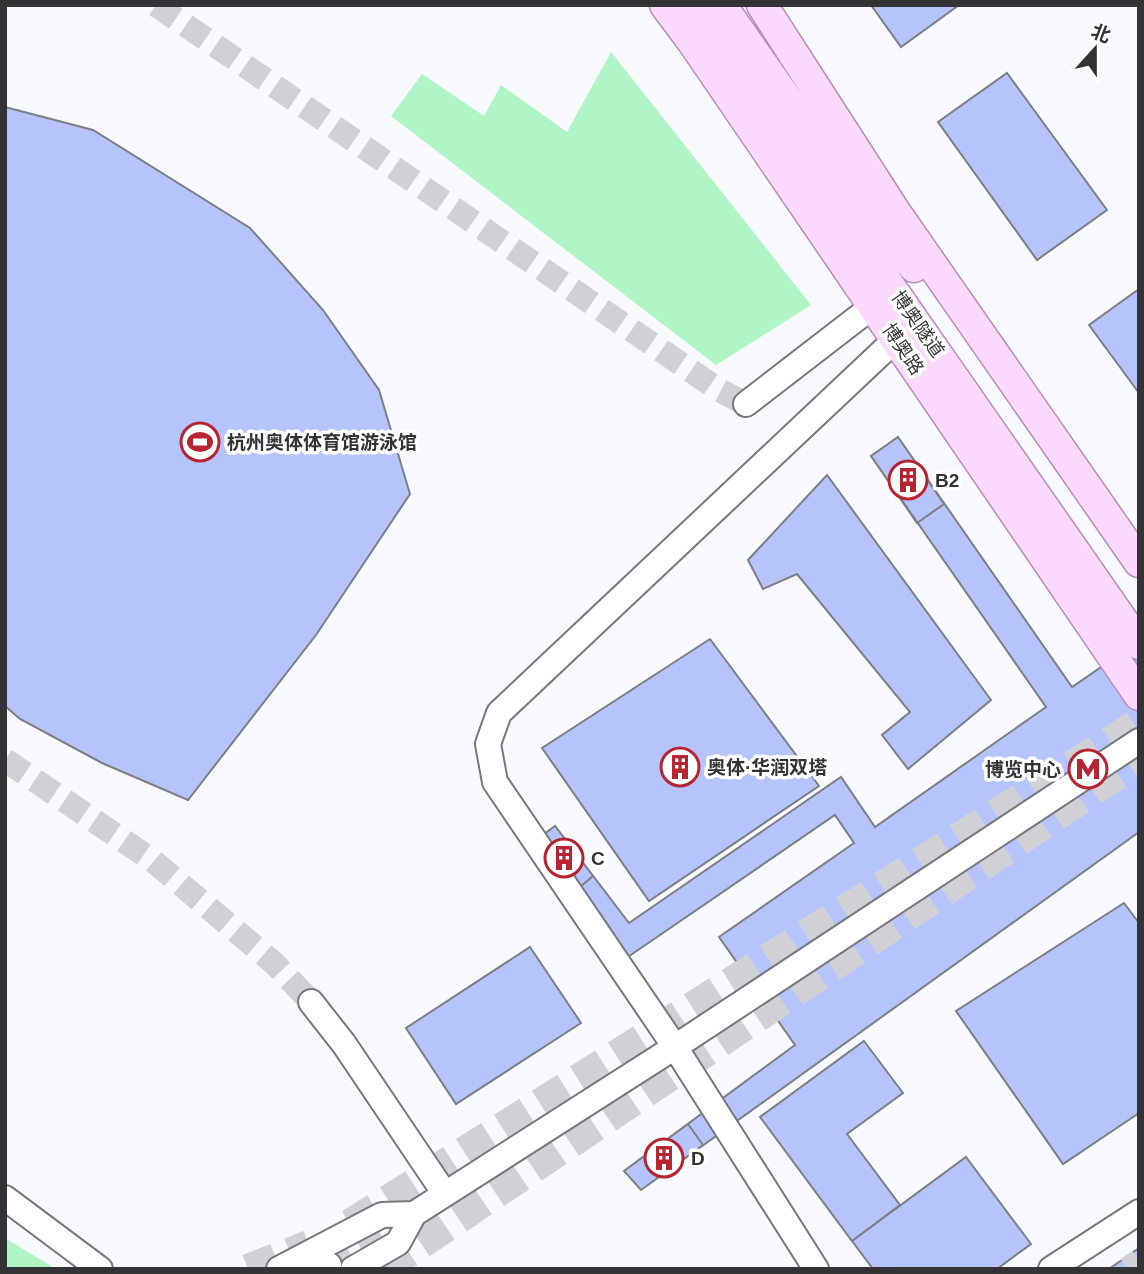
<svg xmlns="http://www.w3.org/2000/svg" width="1144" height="1274" viewBox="0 0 1144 1274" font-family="Helvetica,'Noto Sans SC',sans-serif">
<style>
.green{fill:#aff5c6}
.building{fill:#b6c4fe;stroke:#7d7e82;stroke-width:2}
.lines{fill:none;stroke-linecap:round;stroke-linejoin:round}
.minor-tunnel{stroke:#d1d1d5;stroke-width:24;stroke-dasharray:24 12;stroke-linecap:butt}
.major-tunnel{stroke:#d1d1d5;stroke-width:30;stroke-dasharray:30 15;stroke-linecap:butt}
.minor-casing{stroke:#77787c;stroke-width:28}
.major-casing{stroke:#b48eb7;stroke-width:33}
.minor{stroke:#fff;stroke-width:24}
.major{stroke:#fbd9fe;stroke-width:30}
.labels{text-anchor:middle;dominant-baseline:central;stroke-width:7;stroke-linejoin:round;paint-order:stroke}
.street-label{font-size:19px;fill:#333335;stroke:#fff}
.poi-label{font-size:19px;font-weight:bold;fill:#333335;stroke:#fff;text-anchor:start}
</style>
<rect width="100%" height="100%" fill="#f8f9fd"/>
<path class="green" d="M 611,52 L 811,305 L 716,365 L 391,116 L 422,74 L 484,116 L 501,85 L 567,132 Z
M 5,1238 L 56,1269 L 5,1269 Z"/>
<path class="building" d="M 871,5 L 959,5 L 901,47 Z
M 1007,73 L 1107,210 L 1037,260 L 938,122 Z
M 5,107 L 93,130 L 250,228 L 323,310 L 379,390 L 410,494 L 316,635 L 188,800 L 102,763 L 20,719 L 5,706 Z
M 1139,289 L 1139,393 L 1089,325 Z
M 898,437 L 1072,687 L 1139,641 L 1139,832 L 641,1190 L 624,1171 L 795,1045 L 719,937 L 854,843 L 835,815 L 625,959 L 535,841 L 555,826 L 629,923 L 841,777 L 875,827 L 1046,707 L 871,456 Z
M 898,437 L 944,504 L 917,523 L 871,456 Z
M 827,475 L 991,700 L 908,769 L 882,735 L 910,712 L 797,574 L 763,589 L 748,560 Z
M 710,639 L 819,786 L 649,901 L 542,748 Z
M 555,826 L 593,876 L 574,892 L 535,841 Z
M 1124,903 L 1139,923 L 1139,1113 L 1063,1164 L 956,1011 Z
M 530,947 L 581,1023 L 456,1104 L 406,1028 Z
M 864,1041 L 903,1093 L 847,1134 L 900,1205 L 852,1241 L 760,1117 Z
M 688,1124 L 703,1145 L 641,1190 L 624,1171 Z
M 966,1157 L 1031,1244 L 997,1269 L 873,1269 L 852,1241 Z
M 1139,1248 L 1139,1269 L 1109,1269 Z
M 1139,1248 L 1139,1269 L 1109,1269 Z"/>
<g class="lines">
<path class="minor-tunnel" d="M 156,5 L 719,390 L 746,404
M 5,760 L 152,860 L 275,964 L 311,1002
M 329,1265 L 414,1214
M 1127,1269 L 1139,1261"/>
<path class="major-tunnel" d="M 350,1224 L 1139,723
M 248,1269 L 309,1245
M 384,1269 L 1139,760"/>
<defs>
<path id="minor" d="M 746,404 L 873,306
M 311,1002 L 344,1044 L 445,1194
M 5,1198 L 100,1269
M 279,1269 L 382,1215 L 414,1214
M 320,1269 L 329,1265
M 353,1269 L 398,1243 L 414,1214 L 675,1047 L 1139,741
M 816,1269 L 675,1047 L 495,782 L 488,744 L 499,713 L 896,339
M 1051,1269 L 1139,1212"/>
<path id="major" d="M 665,5 L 692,41 L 1139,695
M 694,5 L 1139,644
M 721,5 L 867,214 L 914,267
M 762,5 L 896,213 L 1139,562"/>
</defs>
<use href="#minor" class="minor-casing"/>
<use href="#major" class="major-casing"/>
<use href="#minor" class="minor"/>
<use href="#major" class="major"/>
</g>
<defs>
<symbol id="stadium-ring" viewBox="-11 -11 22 22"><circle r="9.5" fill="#fff" stroke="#b62531" stroke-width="1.5"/><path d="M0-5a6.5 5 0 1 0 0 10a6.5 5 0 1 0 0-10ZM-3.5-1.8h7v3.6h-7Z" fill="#b62531"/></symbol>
<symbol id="building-ring" viewBox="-11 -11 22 22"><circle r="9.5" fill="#fff" stroke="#b62531" stroke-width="1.5"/><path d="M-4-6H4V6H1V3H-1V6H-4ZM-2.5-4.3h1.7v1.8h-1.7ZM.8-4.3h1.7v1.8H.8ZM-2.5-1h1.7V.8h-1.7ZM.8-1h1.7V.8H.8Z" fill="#b62531"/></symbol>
<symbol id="metro-ring" viewBox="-11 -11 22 22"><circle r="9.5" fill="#fff" stroke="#b62531" stroke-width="1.5"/><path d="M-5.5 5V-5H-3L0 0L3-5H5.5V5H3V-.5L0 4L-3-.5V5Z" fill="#b62531"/></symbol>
</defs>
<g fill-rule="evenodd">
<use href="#stadium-ring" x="178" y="420" width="44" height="44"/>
<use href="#building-ring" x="886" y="458" width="44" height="44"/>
<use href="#building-ring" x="658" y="745" width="44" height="44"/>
<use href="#metro-ring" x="1066" y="747" width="44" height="44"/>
<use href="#building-ring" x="542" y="836" width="44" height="44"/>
<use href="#building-ring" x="642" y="1136" width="44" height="44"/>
</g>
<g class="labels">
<g class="street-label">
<text transform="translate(918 324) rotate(55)">博奥隧道</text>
<text transform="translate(903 349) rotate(56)">博奥路</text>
</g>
<g class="poi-label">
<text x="227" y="442">杭州奥体体育馆游泳馆</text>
<text x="935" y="480">B2</text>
<text x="707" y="767">奥体·华润双塔</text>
<text x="1061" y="769" text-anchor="end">博览中心</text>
<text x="591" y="858">C</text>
<text x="691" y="1158">D</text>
</g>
</g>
<rect width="1144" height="1274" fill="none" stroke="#333335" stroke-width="14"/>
<g transform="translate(1095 49) rotate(21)" stroke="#ffffff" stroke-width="5" paint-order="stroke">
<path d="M0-5L12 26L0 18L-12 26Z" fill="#333335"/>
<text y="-10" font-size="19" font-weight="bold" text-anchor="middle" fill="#333335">北</text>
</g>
</svg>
